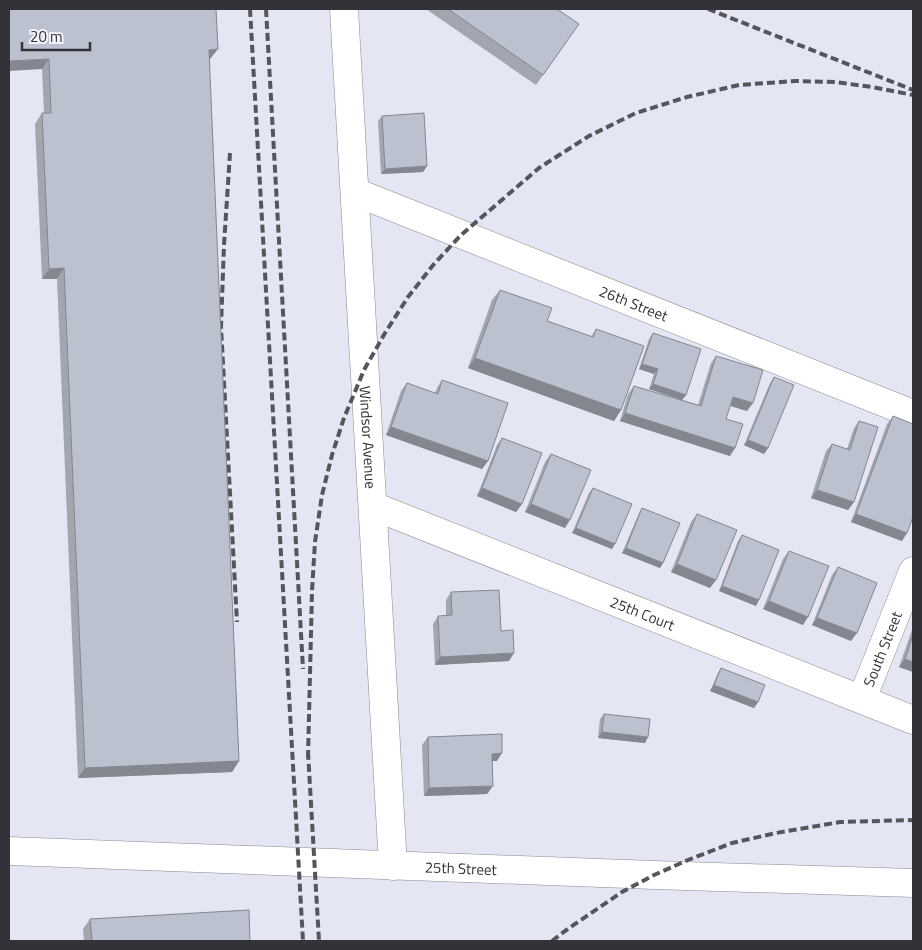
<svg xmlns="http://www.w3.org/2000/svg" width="922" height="950" viewBox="0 0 922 950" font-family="'Titillium Web',sans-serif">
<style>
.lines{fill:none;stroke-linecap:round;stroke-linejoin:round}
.minor-casing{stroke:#888895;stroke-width:29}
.major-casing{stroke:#888895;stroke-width:29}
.minor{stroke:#fff;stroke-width:28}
.major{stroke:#fff;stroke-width:28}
.rail{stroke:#55565d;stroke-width:4;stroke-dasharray:8 4;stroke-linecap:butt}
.wall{fill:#a1a6b1}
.shaded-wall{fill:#838790}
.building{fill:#bbc1ce;stroke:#838790}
.labels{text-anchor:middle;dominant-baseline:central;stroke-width:5;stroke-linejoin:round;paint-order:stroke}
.street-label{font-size:15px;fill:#323238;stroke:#f3f3ff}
</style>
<rect width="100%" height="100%" fill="#e5e6f4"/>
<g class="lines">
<defs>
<g id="minor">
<path id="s1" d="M 344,9 L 393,866"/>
<path id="s2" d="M 355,192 L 913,414"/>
<path id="s3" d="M 373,506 L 913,720"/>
<path id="s4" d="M 862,699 L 913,571"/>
</g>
<g id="major">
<path id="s5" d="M 9,851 L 654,875 L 913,883"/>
</g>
</defs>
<use href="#minor" class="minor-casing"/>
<use href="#major" class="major-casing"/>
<use href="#minor" class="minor"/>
<use href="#major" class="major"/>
<path class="rail" d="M 250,9 L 303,941
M 266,9 L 303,669
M 708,9 L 913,90
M 230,153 L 224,245 L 221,327 L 237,622
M 308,752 L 319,941
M 308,758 L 312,591 L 315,542 L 322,495 L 332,455 L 344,418 L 364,370 L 385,333 L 408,297 L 434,264 L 461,235 L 539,168 L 589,136 L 636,113 L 687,97 L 739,85 L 795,81 L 835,82 L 872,87 L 913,95
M 552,941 L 569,928 L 622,892 L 654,875 L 688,860 L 732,843 L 776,833 L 840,822 L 913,820"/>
</g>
<path class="wall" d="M 9,9 L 210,59 L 209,60 L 239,761 L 232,772 L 78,778 L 57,279 L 42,279 L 35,124 L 42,113 L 44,113 L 42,69 Z
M 426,9 L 557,9 L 579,24 L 536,85 Z
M 382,116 L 427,166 L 423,172 L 381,174 L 378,121 Z
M 500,290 L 547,321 L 591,337 L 596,329 L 621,410 L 614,421 L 468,368 L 492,300 Z
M 653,333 L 686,395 L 682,400 L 649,389 L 654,374 L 639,369 L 649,339 Z
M 716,356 L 747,411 L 730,406 L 726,419 L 730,456 L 620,421 L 628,394 L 634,386 L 698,405 L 711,363 Z
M 774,377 L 768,448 L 764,454 L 744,445 L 770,383 Z
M 442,380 L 488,461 L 482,469 L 386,435 L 401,391 L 407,383 L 435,393 L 437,388 Z
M 893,416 L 902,541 L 851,522 L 887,424 Z
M 859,421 L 854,502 L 848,510 L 811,498 L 826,451 L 832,444 L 847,449 L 854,428 Z
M 502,438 L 522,504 L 516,512 L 477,496 L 497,445 Z
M 551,454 L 565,528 L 525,512 L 545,462 Z
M 593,488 L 612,549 L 572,533 L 589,493 Z
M 642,508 L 663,563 L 660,568 L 622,553 L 639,513 Z
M 697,514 L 710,588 L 671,572 L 691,522 Z
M 742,535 L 756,606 L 719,591 L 738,541 Z
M 789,551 L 803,625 L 763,609 L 783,559 Z
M 838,567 L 851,641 L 812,625 L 832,575 Z
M 451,592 L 501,631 L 509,661 L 435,665 L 433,624 L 438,616 L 446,616 L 446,600 Z
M 913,627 L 913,672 L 899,667 Z
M 721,668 L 758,702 L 754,708 L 710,691 L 718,673 Z
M 604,714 L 645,743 L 598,738 L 600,719 Z
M 428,737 L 497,761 L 492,761 L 487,794 L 424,796 L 422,745 Z
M 90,919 L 250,941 L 84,941 L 83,929 Z"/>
<path class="shaded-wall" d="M 218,49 L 210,59 L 202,60 L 209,50 Z
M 49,59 L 42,69 L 9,71 L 9,61 Z
M 427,166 L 423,172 L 381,174 L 385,169 Z
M 64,268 L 57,279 L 42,279 L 49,269 Z
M 475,358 L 621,410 L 614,421 L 468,368 Z
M 642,364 L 658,369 L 654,374 L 639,369 Z
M 653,384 L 686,395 L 682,400 L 649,389 Z
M 733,397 L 753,403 L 747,411 L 728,405 Z
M 625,413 L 735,448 L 730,456 L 620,421 Z
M 391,427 L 488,461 L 482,469 L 386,435 Z
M 748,440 L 768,448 L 764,454 L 744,445 Z
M 482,488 L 522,504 L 516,512 L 477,496 Z
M 817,490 L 854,502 L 848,510 L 811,498 Z
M 531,504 L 570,520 L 565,528 L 525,512 Z
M 856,514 L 907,533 L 902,541 L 851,522 Z
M 576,528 L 615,544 L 612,549 L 572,533 Z
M 626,548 L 663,563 L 660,568 L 622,553 Z
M 677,564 L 716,580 L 710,588 L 671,572 Z
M 722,586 L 759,600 L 756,606 L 719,591 Z
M 769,601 L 808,617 L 803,625 L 763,609 Z
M 817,618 L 857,633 L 851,641 L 812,625 Z
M 514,653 L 509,661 L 435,665 L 440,657 Z
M 905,659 L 913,662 L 913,672 L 899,667 Z
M 714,685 L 758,702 L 754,708 L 710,691 Z
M 602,732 L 648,737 L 645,743 L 598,738 Z
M 502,753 L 497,761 L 486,761 L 492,754 Z
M 239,761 L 232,772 L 78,778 L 85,768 Z
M 493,786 L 487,794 L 424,796 L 429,788 Z"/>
<path class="building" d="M 9,9 L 216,9 L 218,49 L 209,50 L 239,761 L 85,768 L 64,268 L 49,269 L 42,113 L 51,113 L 49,59 L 9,61 Z
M 448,9 L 557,9 L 579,24 L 543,75 Z
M 424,113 L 427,166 L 385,169 L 382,116 Z
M 500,290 L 552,308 L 547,321 L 593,337 L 596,329 L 644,346 L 621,410 L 475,358 Z
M 653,333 L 701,349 L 686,395 L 653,384 L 658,369 L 642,364 Z
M 716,356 L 763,370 L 753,403 L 733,397 L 726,419 L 743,424 L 735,448 L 625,413 L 634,386 L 701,406 Z
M 774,377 L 794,385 L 768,448 L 748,440 Z
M 442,380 L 508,403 L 488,461 L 391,427 L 407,383 L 438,394 Z
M 893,416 L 913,424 L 913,517 L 907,533 L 856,514 Z
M 859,421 L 878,427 L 854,502 L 817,490 L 832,444 L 850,450 Z
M 502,438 L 542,453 L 522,504 L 482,488 Z
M 551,454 L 591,470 L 570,520 L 531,504 Z
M 593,488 L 632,504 L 615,544 L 576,528 Z
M 642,508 L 680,523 L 663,563 L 626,548 Z
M 697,514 L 737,530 L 716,580 L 677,564 Z
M 742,535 L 779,550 L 759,600 L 722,586 Z
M 789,551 L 829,566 L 808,617 L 769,601 Z
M 838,567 L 877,583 L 857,633 L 817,618 Z
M 499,590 L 501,631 L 513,630 L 514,653 L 440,657 L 438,616 L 452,615 L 451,592 Z
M 913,635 L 913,662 L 905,659 Z
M 721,668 L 765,685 L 758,702 L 714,685 Z
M 604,714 L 650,719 L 648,737 L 602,732 Z
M 502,734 L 502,753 L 492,754 L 493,786 L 429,788 L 428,737 Z
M 249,910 L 250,941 L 92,941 L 90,919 Z"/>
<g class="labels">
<g class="street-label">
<text stroke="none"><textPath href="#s2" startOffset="300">26th Street</textPath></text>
<text stroke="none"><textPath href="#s1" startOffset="429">Windsor Avenue</textPath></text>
<text stroke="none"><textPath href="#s3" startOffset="290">25th Court</textPath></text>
<text stroke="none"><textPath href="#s4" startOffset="54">South Street</textPath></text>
<text stroke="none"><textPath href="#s5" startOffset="452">25th Street</textPath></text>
</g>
</g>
<rect width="922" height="950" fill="none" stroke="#323238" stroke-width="20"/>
<path d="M22 42v8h68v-8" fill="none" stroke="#323238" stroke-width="2.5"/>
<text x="30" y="42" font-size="15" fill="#323238" stroke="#f3f3ff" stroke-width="4" paint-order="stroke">20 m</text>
</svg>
